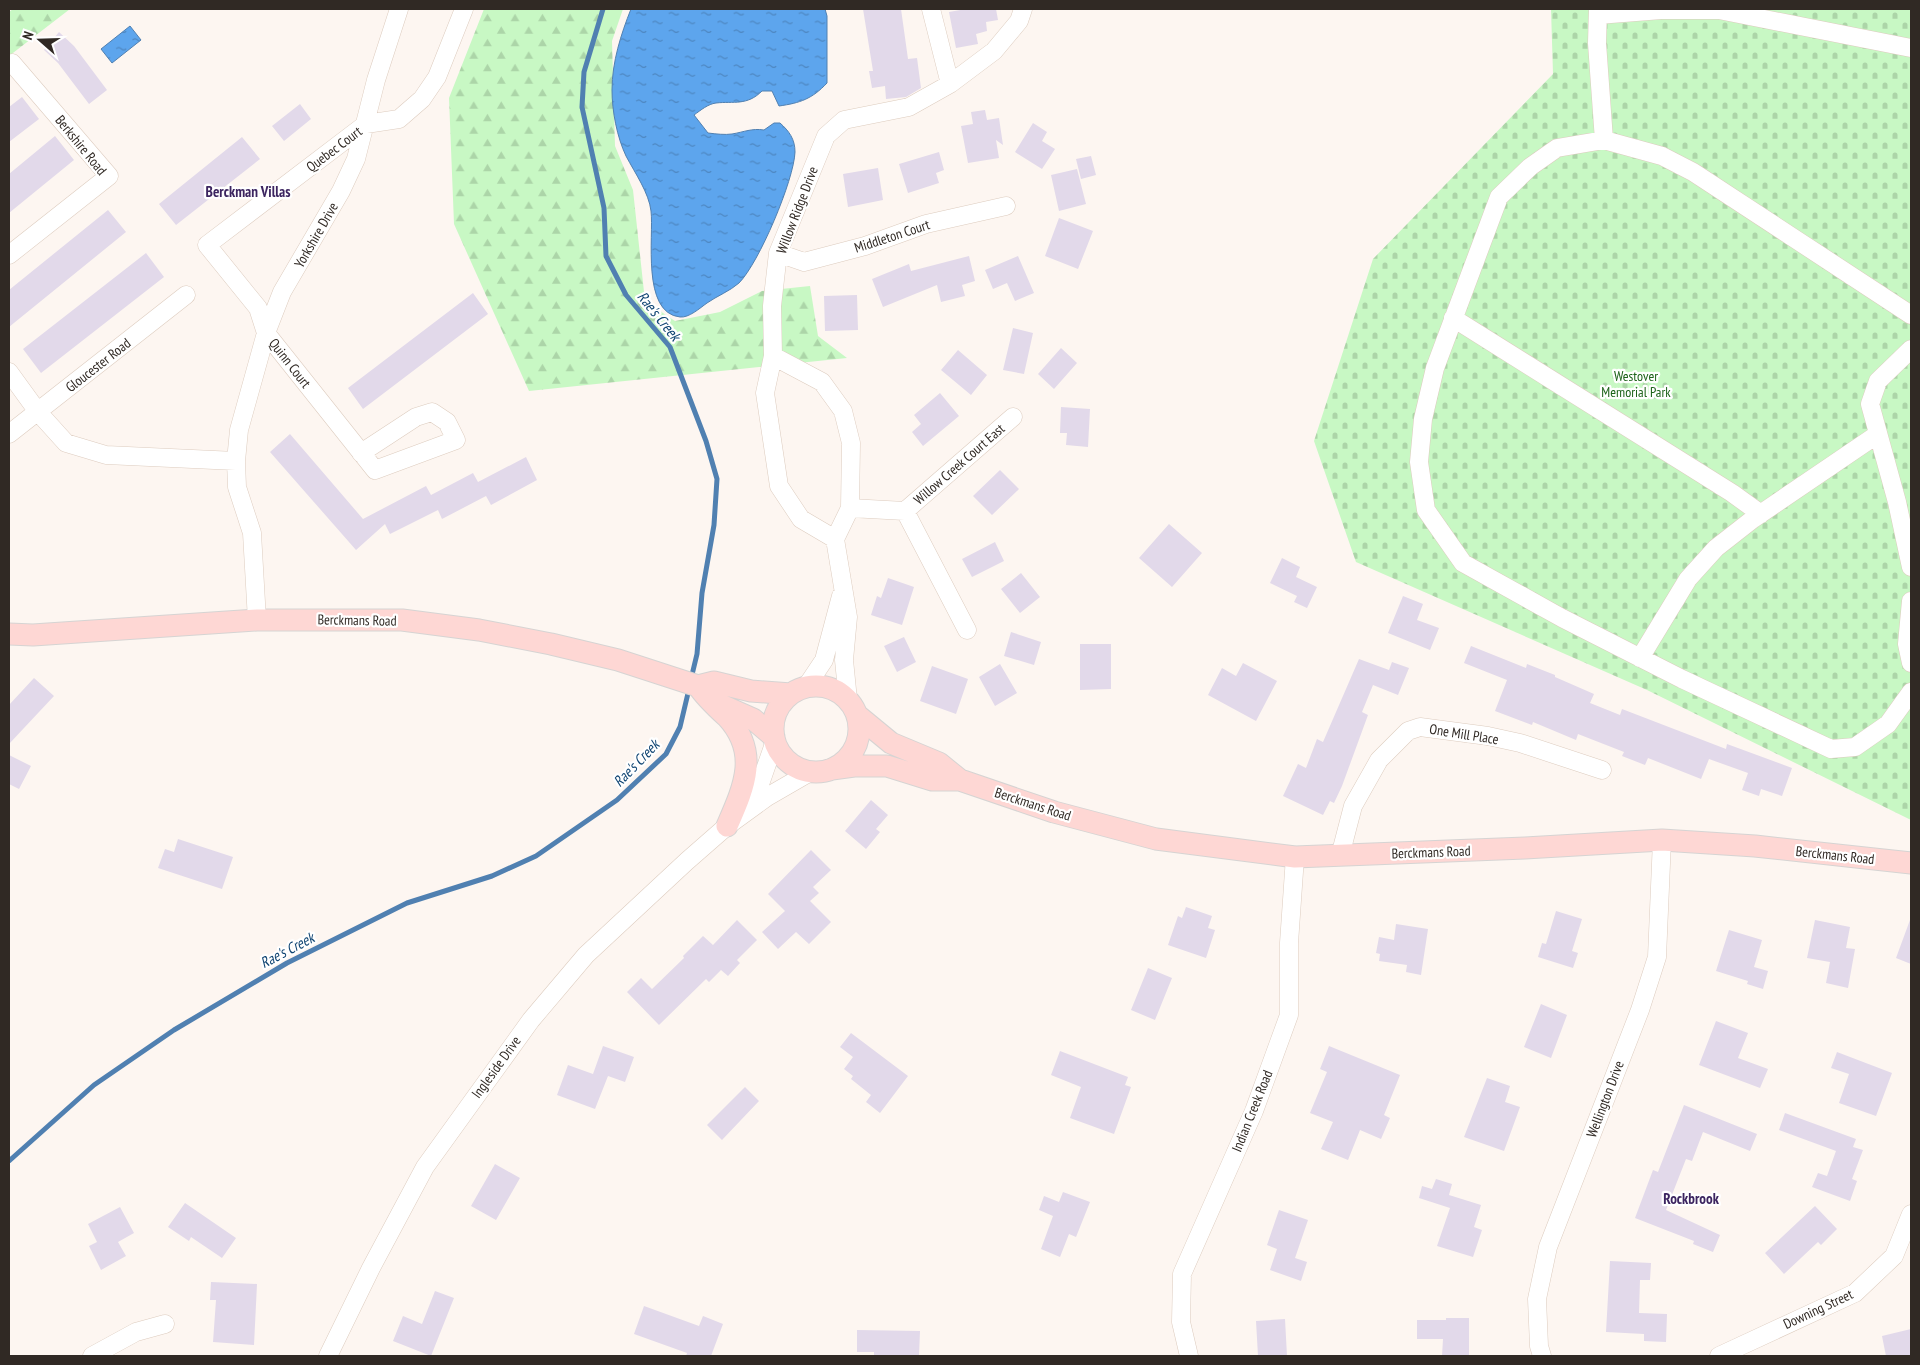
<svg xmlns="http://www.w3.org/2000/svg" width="1920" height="1365" viewBox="0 0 1920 1365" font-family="'PT Sans Narrow',sans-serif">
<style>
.forest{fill:url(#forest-firs)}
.cemetery{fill:url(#cemetery-stones)}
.water{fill:url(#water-ripples);stroke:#5080b1}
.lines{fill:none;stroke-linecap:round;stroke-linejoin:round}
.stream{stroke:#5080b1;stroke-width:5}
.building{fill:#e2d9ea}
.minor-casing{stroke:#ddccbf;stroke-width:19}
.major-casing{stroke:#d6d4d3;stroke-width:23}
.minor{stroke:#fff;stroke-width:18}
.major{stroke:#fed7d4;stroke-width:21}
.labels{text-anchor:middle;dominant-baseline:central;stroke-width:4.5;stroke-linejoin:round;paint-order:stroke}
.street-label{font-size:14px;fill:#302924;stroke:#fff}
.park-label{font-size:14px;fill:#1c6219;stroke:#fff}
.neighbourhood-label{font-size:15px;font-weight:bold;fill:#3c2560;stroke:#fff}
.water-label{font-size:15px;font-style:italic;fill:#0f4472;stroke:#fff}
</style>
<defs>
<pattern id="forest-firs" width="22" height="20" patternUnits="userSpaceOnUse" patternTransform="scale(1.25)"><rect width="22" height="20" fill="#c8f8c4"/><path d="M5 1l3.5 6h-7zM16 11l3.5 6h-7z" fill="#acd5a8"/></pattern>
<pattern id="cemetery-stones" width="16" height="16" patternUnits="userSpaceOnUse" patternTransform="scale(1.25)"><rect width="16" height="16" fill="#c8f8c4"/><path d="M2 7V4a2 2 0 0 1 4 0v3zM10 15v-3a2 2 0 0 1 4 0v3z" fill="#acd5a8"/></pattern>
<pattern id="water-ripples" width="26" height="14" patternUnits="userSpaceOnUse" patternTransform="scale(1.25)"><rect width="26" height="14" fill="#5da5ed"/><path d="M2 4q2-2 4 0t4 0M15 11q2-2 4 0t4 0" fill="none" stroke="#4d86c0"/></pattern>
</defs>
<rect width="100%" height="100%" fill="#fdf6f1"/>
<path class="forest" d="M 13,9 L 70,9 L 9,56 L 9,12 Z
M 484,9 L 623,9 L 612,41 L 615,146 L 633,190 L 645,301 L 675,321 L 720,312 L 762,291 L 810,286 L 818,336 L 847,358 L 529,391 L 454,224 L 449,98 Z"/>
<path class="cemetery" d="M 1551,9 L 1911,9 L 1911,820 L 1647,690 L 1356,562 L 1314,441 L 1373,259 L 1553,74 Z"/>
<path class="water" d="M 631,9 L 825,9 L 827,16 L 827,83 C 812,99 800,103 779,106 L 772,91 L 762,91 C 747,106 734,101 716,103 C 708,104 701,110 694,115 L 708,133 C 716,134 725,135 732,134 C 744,132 752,128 764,130 L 774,123 L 780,123 C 789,131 795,139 795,152 C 794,180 759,263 739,283 C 730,291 717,296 707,303 C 700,308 689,318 680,317 C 641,313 654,236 651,211 C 649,193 635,173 626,156 C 617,137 612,111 612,90 C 612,62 621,34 631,9 Z
M 130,26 L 141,40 L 112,63 L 101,49 Z"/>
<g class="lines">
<path class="stream" d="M 603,9 L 584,72 L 582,107 L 604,208 L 606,256 L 626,295 L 670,347 L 706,441 L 717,479 L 714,525 L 702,593 L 697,654 L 691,679
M 9,1161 L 94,1085 L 174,1030 L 287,963 L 407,903 L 492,876 L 536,856 L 617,800 L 666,754 L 680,727 L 689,689"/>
</g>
<path class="building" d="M 863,9 L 901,9 L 908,59 L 917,58 L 921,88 L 906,97 L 886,99 L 885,86 L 872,88 L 869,71 L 873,71 Z
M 966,9 L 996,9 L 998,20 L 986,22 L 987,31 L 976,34 L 978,44 L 956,48 L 949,12 Z
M 59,32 L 74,46 L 107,90 L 89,104 L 58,63 L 44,50 Z
M 22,97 L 39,119 L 9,142 L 9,107 Z
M 300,104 L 311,119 L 284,141 L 272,126 Z
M 985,110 L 987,120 L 999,118 L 1003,145 L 996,140 L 999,158 L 968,163 L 961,126 L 973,124 L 971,112 Z
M 1033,123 L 1047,132 L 1042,141 L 1055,149 L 1042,169 L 1015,152 Z
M 55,136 L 74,160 L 9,213 L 9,174 Z
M 242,137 L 260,159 L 176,225 L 159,204 Z
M 939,152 L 944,170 L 936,173 L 939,183 L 908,193 L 899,164 Z
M 1091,156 L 1096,175 L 1081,179 L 1076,159 Z
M 878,168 L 883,200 L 848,207 L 843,174 Z
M 1077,169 L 1086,204 L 1059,211 L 1051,175 Z
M 108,210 L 126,232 L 9,327 L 9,290 Z
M 1059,218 L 1093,231 L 1078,269 L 1045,256 Z
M 146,253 L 164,277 L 41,373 L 23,349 Z
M 969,256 L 975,281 L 962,285 L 965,296 L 941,302 L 937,285 L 883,307 L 872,279 L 909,264 L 911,271 Z
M 1018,256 L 1034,293 L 1015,301 L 1007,283 L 993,289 L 985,270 Z
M 473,293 L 488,314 L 363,409 L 348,388 Z
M 857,295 L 858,330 L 825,331 L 824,296 Z
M 1013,328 L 1033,333 L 1024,374 L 1003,370 Z
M 1061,348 L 1077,363 L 1054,389 L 1038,374 Z
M 958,350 L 987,375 L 971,395 L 941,370 Z
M 940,393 L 959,416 L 923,446 L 912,432 L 921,424 L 914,415 Z
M 1061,407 L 1090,409 L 1088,447 L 1066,445 L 1067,433 L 1060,433 Z
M 290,434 L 363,519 L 426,486 L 431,495 L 473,473 L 478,482 L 526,457 L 537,480 L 491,505 L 486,496 L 442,519 L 438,510 L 390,534 L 385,524 L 356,550 L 270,452 Z
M 1000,470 L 1019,489 L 992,515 L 973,496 Z
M 1169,524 L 1202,553 L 1172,587 L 1139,558 Z
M 995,542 L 1004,561 L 972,577 L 962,559 Z
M 1282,558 L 1300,567 L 1296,577 L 1317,587 L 1307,608 L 1294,602 L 1297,596 L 1270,583 Z
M 1021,573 L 1040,597 L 1020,613 L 1001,589 Z
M 888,578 L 914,587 L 902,625 L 871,615 L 877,596 L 881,598 Z
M 1403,596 L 1423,604 L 1417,620 L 1439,628 L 1430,650 L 1388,633 Z
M 1011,632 L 1041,642 L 1034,665 L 1004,656 Z
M 904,637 L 916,662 L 897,672 L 884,646 Z
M 1080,644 L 1111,644 L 1111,689 L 1080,690 Z
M 1471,646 L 1526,668 L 1527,664 L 1555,675 L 1555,677 L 1594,694 L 1590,703 L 1620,715 L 1622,709 L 1726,749 L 1727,744 L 1792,768 L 1782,796 L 1761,789 L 1759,796 L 1742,790 L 1748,773 L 1709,759 L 1701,779 L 1648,758 L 1645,765 L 1622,756 L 1624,752 L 1578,734 L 1576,740 L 1533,722 L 1532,725 L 1495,711 L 1507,680 L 1464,663 Z
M 1359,659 L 1389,670 L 1392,662 L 1409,668 L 1398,695 L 1373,685 L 1362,712 L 1368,715 L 1342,786 L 1334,803 L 1330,801 L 1323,815 L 1283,796 L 1298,764 L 1306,768 L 1317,739 L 1323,742 Z
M 1243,663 L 1277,681 L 1256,721 L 1208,695 L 1222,668 L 1236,676 Z
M 1000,664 L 1017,693 L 995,706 L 979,677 Z
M 932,666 L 968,679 L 956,714 L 920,701 Z
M 34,678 L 54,696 L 9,744 L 9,705 Z
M 9,755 L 31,766 L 19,789 L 9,784 Z
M 871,800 L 888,815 L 876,829 L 880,832 L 866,849 L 845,831 Z
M 178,839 L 233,857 L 222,889 L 158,868 L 165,849 L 174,852 Z
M 811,850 L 831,870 L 813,887 L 819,893 L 810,901 L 831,922 L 809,944 L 796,932 L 778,949 L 762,932 L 785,911 L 768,894 Z
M 1186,907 L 1212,916 L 1208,928 L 1215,930 L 1206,958 L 1168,945 L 1178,916 L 1182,918 Z
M 1556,911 L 1582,919 L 1572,951 L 1578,953 L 1573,968 L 1538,957 L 1542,943 L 1546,944 Z
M 737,920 L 757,940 L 737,960 L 740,963 L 728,976 L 721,970 L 709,982 L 706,979 L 659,1025 L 627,992 L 641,978 L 652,989 L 684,958 L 683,956 L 703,936 L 713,945 Z
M 1815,920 L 1850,927 L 1846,948 L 1855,949 L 1848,988 L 1826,983 L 1830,962 L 1807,958 Z
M 1910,920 L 1911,920 L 1911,964 L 1896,958 Z
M 1396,924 L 1428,929 L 1421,975 L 1406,972 L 1407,965 L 1379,961 L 1380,954 L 1376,953 L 1379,937 L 1394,940 Z
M 1729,930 L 1762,940 L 1754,967 L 1768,971 L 1763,989 L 1747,984 L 1748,981 L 1716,971 Z
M 1148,968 L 1172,978 L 1155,1020 L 1131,1010 Z
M 1541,1004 L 1567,1015 L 1551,1058 L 1524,1047 Z
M 1716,1021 L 1748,1033 L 1738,1058 L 1768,1069 L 1760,1088 L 1699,1065 Z
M 851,1033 L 908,1076 L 880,1113 L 866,1102 L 871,1095 L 851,1079 L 853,1076 L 844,1069 L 853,1057 L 840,1047 Z
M 603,1046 L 634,1057 L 625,1082 L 608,1076 L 595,1109 L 557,1095 L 568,1065 L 593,1074 Z
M 1329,1046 L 1400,1075 L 1384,1115 L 1390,1118 L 1381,1139 L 1360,1130 L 1348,1160 L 1321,1149 L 1333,1122 L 1310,1113 L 1327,1072 L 1320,1069 Z
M 1060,1051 L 1128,1077 L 1125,1085 L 1131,1087 L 1114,1134 L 1070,1118 L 1081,1087 L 1051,1075 Z
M 1837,1052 L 1892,1073 L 1876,1116 L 1839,1103 L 1849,1074 L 1831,1068 Z
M 1487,1078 L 1510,1086 L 1505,1102 L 1520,1107 L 1504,1151 L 1464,1137 Z
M 745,1087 L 759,1101 L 722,1140 L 707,1125 Z
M 1684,1105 L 1757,1134 L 1750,1151 L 1703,1132 L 1692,1161 L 1686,1159 L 1666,1210 L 1720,1235 L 1713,1252 L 1693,1244 L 1694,1241 L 1635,1218 L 1653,1170 L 1658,1172 Z
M 1785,1113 L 1856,1139 L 1853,1147 L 1863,1150 L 1852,1179 L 1857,1181 L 1850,1201 L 1812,1187 L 1818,1173 L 1827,1176 L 1836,1151 L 1779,1130 Z
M 495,1164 L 520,1178 L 496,1220 L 471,1206 Z
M 1436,1179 L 1452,1184 L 1449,1195 L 1481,1205 L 1474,1227 L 1482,1230 L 1473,1257 L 1437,1246 L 1450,1208 L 1419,1198 L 1422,1186 L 1432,1189 Z
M 1063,1192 L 1090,1202 L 1076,1237 L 1069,1234 L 1060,1257 L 1041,1249 L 1053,1216 L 1039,1210 L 1044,1196 L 1059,1202 Z
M 185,1203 L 236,1238 L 222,1258 L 191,1237 L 189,1241 L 168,1227 Z
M 1815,1206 L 1837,1229 L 1821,1245 L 1818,1242 L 1784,1274 L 1765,1253 Z
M 120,1207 L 134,1233 L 118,1242 L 126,1256 L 101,1270 L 89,1246 L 97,1242 L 88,1224 Z
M 1279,1210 L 1308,1220 L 1295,1258 L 1307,1262 L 1301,1281 L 1270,1270 L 1277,1249 L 1267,1245 Z
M 1610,1261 L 1651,1263 L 1650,1280 L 1640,1280 L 1639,1313 L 1667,1314 L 1666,1342 L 1644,1341 L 1644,1334 L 1606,1332 Z
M 211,1282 L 257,1284 L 254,1345 L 213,1342 L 216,1300 L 210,1300 Z
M 435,1291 L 454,1298 L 431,1356 L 393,1341 L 403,1316 L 422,1324 Z
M 644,1306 L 699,1326 L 703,1316 L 723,1324 L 711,1356 L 686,1356 L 687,1353 L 634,1334 Z
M 1446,1318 L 1469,1318 L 1469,1356 L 1442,1356 L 1443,1339 L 1417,1339 L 1417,1320 L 1446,1320 Z
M 1285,1319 L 1287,1356 L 1258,1356 L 1256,1321 Z
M 1911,1329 L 1911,1356 L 1886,1356 L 1882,1336 Z
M 857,1330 L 920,1331 L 919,1356 L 874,1356 L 874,1352 L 857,1352 Z"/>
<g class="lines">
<defs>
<path id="minor" d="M 931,9 L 950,84
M 1598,9 L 1597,43 L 1604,140
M 1598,15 L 1661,10 L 1719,10 L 1911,48
M 9,65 L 12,63 L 109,176 L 9,255
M 778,253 L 804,262 L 865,246 L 926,224 L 1006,206
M 1911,315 L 1693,172 L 1662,156 L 1604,140 L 1557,148 L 1530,167 L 1499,197 L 1435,368 L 1423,419 L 1419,462 L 1426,510 L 1463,563 L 1562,618 L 1682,679 L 1831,749 L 1855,747 L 1888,724 L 1911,692
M 1453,318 L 1732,493 L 1761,514
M 1911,349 L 1878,381 L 1870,404 L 1897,502 L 1911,567
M 773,356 L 822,382 L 843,411 L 851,443 L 850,508 L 835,539
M 9,372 L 38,412 L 66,443 L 106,455 L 236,461 L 237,487 L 252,533 L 257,620
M 9,434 L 186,295
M 361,453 L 416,417 L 432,412 L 447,422 L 456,440 L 375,470 L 266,333 L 258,308 L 207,245 L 366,124 L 399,119 L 422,99 L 437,77 L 464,9
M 236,461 L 239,430 L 266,333 L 282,292 L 341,191 L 356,159 L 376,80 L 399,9
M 850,508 L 905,511 L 967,630
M 905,511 L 1013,417
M 835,539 L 801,519 L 779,486 L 765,393 L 773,356 L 772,306 L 778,253 L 826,136 L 844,120 L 909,107 L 950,84 L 994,51 L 1019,21 L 1023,9
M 835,539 L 848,617 L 844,660 L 848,700
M 1911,601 L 1907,644 L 1911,663
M 1640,658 L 1688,579 L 1716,548 L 1753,519 L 1878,434
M 806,687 L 824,660 L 841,596
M 742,809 L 759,787 L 775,741
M 1340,856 L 1353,806 L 1379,760 L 1408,731 L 1420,727 L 1488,736 L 1520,743 L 1602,770
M 92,1356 L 136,1332 L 165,1324
M 328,1356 L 371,1268 L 425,1167 L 531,1020 L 586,955 L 687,861 L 727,826 L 767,797 L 812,771
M 1189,1356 L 1181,1322 L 1182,1274 L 1254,1111 L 1289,1015 L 1289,943 L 1295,857
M 1542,1356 L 1539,1346 L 1537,1299 L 1548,1247 L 1640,1010 L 1657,957 L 1662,840
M 1719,1356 L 1855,1293 L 1894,1256 L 1911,1214"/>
<path id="major" d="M 9,634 L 33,635 L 257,620 L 402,620 L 479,630 L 551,644 L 618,660 L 698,686 L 714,682 L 751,691 L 791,694
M 698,686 C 706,698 716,707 727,717 C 760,753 744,787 727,826
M773 729a43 43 0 1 1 86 0a43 43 0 1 1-86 0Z
M 717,703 L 753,719 L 774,737
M 857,715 L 891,743 L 939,763 L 960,780
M 832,769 L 854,766 L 887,766 L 932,780 L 960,780 L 1054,812 L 1156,839 L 1295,857 L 1525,848 L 1662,840 L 1755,846 L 1911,863"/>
</defs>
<use href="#minor" class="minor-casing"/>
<use href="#major" class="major-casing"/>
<use href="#minor" class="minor"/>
<use href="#major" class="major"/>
</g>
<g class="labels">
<g class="street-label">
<text transform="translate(81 145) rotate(51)">Berkshire Road</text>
<text transform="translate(334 149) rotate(-37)">Quebec Court</text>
<text transform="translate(797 210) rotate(-69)">Willow Ridge Drive</text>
<text transform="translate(316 235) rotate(-60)">Yorkshire Drive</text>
<text transform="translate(892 236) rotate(-18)">Middleton Court</text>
<text transform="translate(290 363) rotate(52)">Quinn Court</text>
<text transform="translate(98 365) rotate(-38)">Gloucester Road</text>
<text transform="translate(959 464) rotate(-41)">Willow Creek Court East</text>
<text transform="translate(357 620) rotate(1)">Berckmans Road</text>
<text transform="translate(1464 734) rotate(9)">One Mill Place</text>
<text transform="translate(1033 804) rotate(18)">Berckmans Road</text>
<text transform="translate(1431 852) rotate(-2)">Berckmans Road</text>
<text transform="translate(1835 855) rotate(6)">Berckmans Road</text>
<text transform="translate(496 1067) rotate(-54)">Ingleside Drive</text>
<text transform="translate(1605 1099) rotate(-69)">Wellington Drive</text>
<text transform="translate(1252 1111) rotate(-68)">Indian Creek Road</text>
<text transform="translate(1818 1309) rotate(-25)">Downing Street</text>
</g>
<g class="park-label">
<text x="1636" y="376">Westover<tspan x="1636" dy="16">Memorial Park</tspan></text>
</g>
<g class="neighbourhood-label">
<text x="248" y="191">Berckman Villas</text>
<text x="1691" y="1198">Rockbrook</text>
</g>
<g class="water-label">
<text transform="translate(659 316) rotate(51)">Rae's Creek</text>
<text transform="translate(636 763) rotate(-46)">Rae's Creek</text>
<text transform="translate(287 950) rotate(-28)">Rae's Creek</text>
</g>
</g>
<rect width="1920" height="1365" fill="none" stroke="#302924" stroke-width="20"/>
<g transform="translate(40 40) rotate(290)" stroke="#ffffff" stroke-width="4" paint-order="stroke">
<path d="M0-4L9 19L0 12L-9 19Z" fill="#302924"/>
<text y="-8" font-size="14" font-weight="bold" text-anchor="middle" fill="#302924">N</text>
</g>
</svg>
